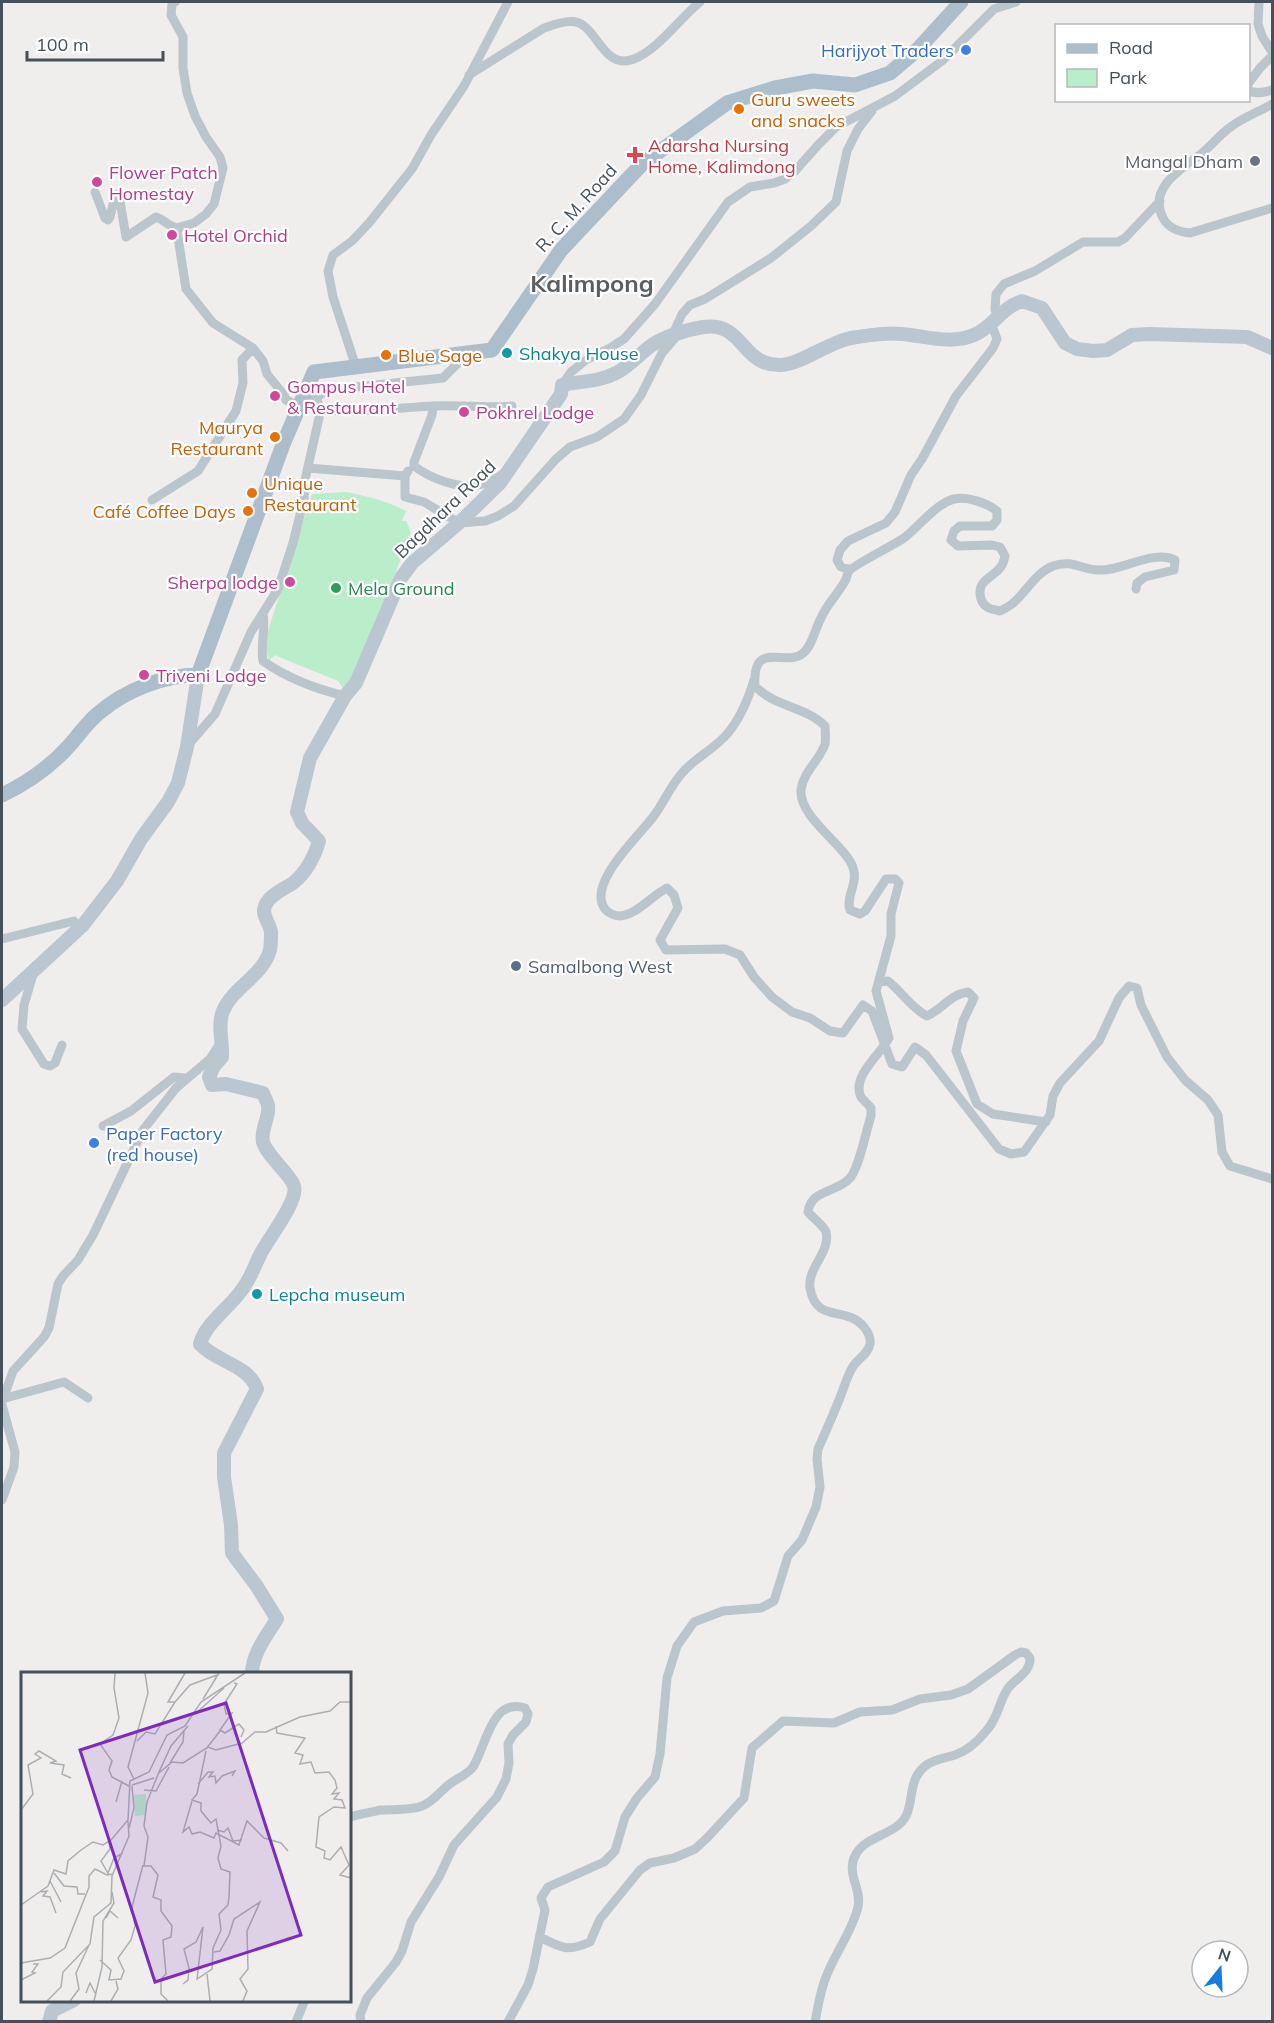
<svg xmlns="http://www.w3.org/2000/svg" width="1274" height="2023" viewBox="0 0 1274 2023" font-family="Mulish,sans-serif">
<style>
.green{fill:#baeecb}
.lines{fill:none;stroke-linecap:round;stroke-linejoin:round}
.street{stroke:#bbc5cc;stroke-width:9}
.secondary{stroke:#bac7d1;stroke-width:14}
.primary{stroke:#acbecc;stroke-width:15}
.shop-dot{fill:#3f7fe0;stroke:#fff;stroke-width:2}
.food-dot{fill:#e8710a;stroke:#fff;stroke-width:2}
.health-dot{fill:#e0444e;stroke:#fff;stroke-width:2}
.worship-dot{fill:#6b7280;stroke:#fff;stroke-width:2}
.hotel-dot{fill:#d1479c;stroke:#fff;stroke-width:2}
.culture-dot{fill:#0f9aa8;stroke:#fff;stroke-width:2}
.leisure-dot{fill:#2e9e5b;stroke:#fff;stroke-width:2}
.service-dot{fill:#5c6f8a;stroke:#fff;stroke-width:2}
.labels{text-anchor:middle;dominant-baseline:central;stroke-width:4.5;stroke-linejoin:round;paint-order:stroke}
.shop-label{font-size:18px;fill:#366cbe;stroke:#fff;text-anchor:end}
.food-label{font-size:18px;fill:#c56008;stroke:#fff;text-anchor:start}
.health-label{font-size:18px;fill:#be3a42;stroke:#fff;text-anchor:start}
.worship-label{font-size:18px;fill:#5b616d;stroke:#fff;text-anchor:end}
.hotel-label{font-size:18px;fill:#b23c85;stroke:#fff;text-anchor:start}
.street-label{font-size:18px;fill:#45515a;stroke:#fff}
.culture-label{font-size:18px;fill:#0d838f;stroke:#fff;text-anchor:start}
.leisure-label{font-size:18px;fill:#27864d;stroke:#fff;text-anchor:start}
.service-label{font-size:18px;fill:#4e5e75;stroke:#fff;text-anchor:start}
.district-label{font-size:24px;font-weight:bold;fill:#595e62;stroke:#fff}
.inset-road{fill:none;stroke:#acafb2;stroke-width:1.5}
.view{fill:#7b2cbf;fill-opacity:0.15;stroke:#7b2cbf;stroke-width:3}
.inset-edge{fill:none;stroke:#45515a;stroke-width:3}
</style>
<rect width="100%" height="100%" fill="#f0eded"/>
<path class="green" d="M 346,492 C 367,496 387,501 406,511 L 402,521 L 406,521 L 411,532 L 354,683 L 345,691 L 338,681 L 279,657 L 276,655 L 269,660 L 264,643 L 312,494 Z"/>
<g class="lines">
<path class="street" d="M 175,2 L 172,4 L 171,15 L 183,37 L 183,68 L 187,93 L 195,116 L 206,137 L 220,157 L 223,168 L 214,204 L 206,214 L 194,223 L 180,227 L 177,231 L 186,289 L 213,323 L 253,348 L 263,361 L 267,374 L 284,395 L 286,400 L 300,406
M 1259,2 L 1258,24 L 1262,36 L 1272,52
M 469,75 L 544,28 C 556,24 573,17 584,26 C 600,38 607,69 634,59 C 658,50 680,18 700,2
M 1248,84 L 1260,68 L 1272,56
M 1248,90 C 1255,95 1265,92 1272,90
M 1272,104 C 1259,112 1244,117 1232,126 C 1220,134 1212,145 1201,154 C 1182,169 1147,188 1163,218 C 1169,229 1179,232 1190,233 L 1272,208
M 95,192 L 105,218 L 108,220 L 110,217 L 115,196 L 117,194 L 119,195 L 126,237 L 156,217 C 165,220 169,227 178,228
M 997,317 L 995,309 L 996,294 L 1004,284 L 1035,271 L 1083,242 L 1118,242 L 1125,238 L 1160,201
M 672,336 L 682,314 L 690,305 L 705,299 L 771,258 L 811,226 L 836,202 L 847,151 L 858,129 L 872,111
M 356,367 L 333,297 L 328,271 L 333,255 L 352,241 L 369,223 L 412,169 L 431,135 L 464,86 L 508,2
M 562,385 L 571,372 L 586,360 L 610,348 L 624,339 L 655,304 L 728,202 L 750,187 L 774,183 L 785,179 L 795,171 L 819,144 L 836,127 L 895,96 L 942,61 L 994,9 L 1016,2
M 313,400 L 327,390 L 443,378 L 467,354
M 318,403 L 322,410 C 359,413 396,408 433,406 C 460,405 486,408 512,406
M 433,406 L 432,415 L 414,462 L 414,466 C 430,478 457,489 478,485 C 488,484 496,479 504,473
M 308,468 L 405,476 L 408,471
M 405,476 L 405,497 L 424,502 L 459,523 L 485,521 L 498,516 L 514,506 L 556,459 L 570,447 L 597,437 L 624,419 L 641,395 L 662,353 L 676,337
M 152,500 L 198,471 L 236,411 L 243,383 L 242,360 L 253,348
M 849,569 L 841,567 L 837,560 L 840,550 L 848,541 L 886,523 L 895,512 L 911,475 L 922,459 L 956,396 L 993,348 L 997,339 L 991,323
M 263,613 C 266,631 260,643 263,661 C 287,678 316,689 345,696
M 754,680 C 748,700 741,717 728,733 C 716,748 696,757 683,772 C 670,786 664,803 653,817 C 639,836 586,884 605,909 C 608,913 615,916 620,916 C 638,914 651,896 667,888 L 674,895 L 678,908 L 660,940 L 666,950 L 725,949 L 740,955 L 754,977 L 772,997 L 792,1012 L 810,1018 L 830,1031 L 843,1033 L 863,1005 L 872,1011 L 892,1064 L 902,1067 L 915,1047 L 926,1055 L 999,1149 L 1011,1154 L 1024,1152 L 1050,1115 L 1053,1096 L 1060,1083 L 1099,1041 L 1119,998 L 1129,986 L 1137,988 L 1141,1005 L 1167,1057 L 1185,1080 L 1208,1100 L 1218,1115 L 1222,1152 L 1230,1166 L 1272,1179
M 188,745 L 215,714 L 251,632 L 278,589 L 293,543 L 304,499 L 305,480 L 319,418 L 318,403 L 304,396
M 2,939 L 74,921
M 34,971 L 24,1005 L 22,1029 L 44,1064 L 50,1066 L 55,1063 L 62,1045
M 879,982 L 888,981 C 902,992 911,1008 927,1016 C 944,1008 949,995 968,992 L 974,998 L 963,1021 L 956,1051 L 977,1104 L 993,1114 L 1046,1122
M 103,1126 L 131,1111 L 174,1077 L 185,1078
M 2,1399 L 64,1382 L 88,1398
M 2,1402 L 13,1371 L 44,1337 L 49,1328 L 58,1284 L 63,1276 L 78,1260 L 93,1235 L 143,1130 L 176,1088 L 210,1059 L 221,1042
M 2,1405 L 15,1452 L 14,1467 L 2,1500
M 350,1817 C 360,1814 371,1812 381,1810 C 395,1809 408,1811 422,1806 C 434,1801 441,1790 451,1783 C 458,1778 468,1774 473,1767 C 486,1747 491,1697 525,1708 L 528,1714 L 526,1722 L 513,1735 L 508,1744 L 509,1763 L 506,1779 L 497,1797 L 454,1845 L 439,1877 L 411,1922 L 402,1951 L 396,1962 L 367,1998 L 360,2015 L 361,2022
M 540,1937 C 561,1948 568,1952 590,1942 L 600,1919 L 640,1870 L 650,1863 L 674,1858 L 695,1849 L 707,1838 L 744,1798 L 752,1748 L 783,1721 L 834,1723 L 860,1712 L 892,1710 L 920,1699 L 951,1695 L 968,1689 L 1015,1655 L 1021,1652 L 1026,1653 L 1030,1658 C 1031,1671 1018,1677 1010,1686 C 1000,1696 999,1717 987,1730 C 979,1740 967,1751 955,1755 C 946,1758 933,1759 925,1766 C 908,1780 914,1800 906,1816 C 896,1835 867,1835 856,1854 C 845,1873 862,1888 858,1907 C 852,1932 835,1953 826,1977 C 820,1991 818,2007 815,2022
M 296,2022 L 305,2000
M 508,2022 L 528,1985 L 533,1969 L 545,1910 L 541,1898 L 548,1887 L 604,1862 L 615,1851 L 625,1817 L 637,1798 L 655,1777 L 660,1754 L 667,1678 L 677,1646 L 694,1622 L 723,1611 L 761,1608 L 774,1601 L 788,1556 L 802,1540 L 816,1507 L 820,1487 L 817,1459 L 818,1449 C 826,1431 834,1413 841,1395 C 845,1385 848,1373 854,1365 C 859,1358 868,1354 870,1344 C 871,1338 868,1332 864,1327 C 846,1305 816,1324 810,1288 C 807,1268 831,1252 826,1232 C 824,1226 813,1218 808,1212 C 811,1189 837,1193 850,1178 C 859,1168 866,1131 871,1116 L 871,1108 C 868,1104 863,1100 861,1097 C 851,1076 881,1054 889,1038 L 876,991 L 891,936 L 891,914 L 899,883 L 895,879 L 886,879 L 865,911 L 860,914 L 850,910 C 845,893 862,882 850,861 C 837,840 799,815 801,790 C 803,772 820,760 825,744 C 826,739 825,731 825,726 C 805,706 774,707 755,686 C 752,639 785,667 802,654 C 812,647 815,629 821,618 C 827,604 839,593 846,579 C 847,577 847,573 849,571 C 852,566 894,545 904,538 C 918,527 937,503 954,499 C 967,496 987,503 997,511 L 997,520 L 992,526 L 960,526 L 954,531 L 951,540 L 958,546 L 992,545 L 1000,547 L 1005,556 C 1004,559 1004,562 1002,565 C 995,578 975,579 981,599 C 984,608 991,609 1000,611 C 1004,609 1008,607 1012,604 C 1026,593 1035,573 1053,566 C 1072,559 1082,570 1098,570 C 1121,572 1152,549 1175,560 L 1174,570 L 1145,577 L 1137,583 L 1136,589"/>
<path class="secondary" d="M 2,1000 L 83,925 L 117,881 L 141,839 L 168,802 L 178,783 L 187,747 L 198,675
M 252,1674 C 252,1654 267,1635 277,1619 L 256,1585 L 232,1553 L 231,1525 L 224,1477 L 224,1453 L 257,1389 C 249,1365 216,1362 200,1344 C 205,1324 228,1309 241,1291 C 250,1280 254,1267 260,1255 C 267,1240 299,1201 294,1186 C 291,1175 267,1156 263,1142 C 260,1130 270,1117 268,1106 C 268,1102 264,1097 263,1093 L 226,1084 L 212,1085 L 209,1077 L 214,1066 L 222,1057 C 223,1042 217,1025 223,1011 C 233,987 263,976 270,950 C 271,945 271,937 271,932 C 270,923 261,915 265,906 C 269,895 284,889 293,883 C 306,873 315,856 319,841 L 302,823 L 297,812 L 310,758 L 345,696 L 356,683 L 401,578 L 412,563 L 459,523 L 500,483 L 561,394 L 562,385 C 580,381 599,382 616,373 C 629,367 639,354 652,345 C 666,336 686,330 703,327 C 744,321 741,366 780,365 C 801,365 830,340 857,337 C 871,335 888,332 902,334 C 926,336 950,345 974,335 C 994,327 999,309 1022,301 L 1042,308 L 1065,343 L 1077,349 L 1093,351 L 1107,350 L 1132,335 L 1149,334 L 1247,337 L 1272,348
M 49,2022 L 52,2011 L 74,2000"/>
<path class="primary" d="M 2,795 C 27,783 50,767 69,746 C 79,735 88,721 100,712 C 126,690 164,675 198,675 L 284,442 L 314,372 L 492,350 L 561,250 L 642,164 L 727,103 L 775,88 L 813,81 L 855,85 L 890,73 L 918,49 L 961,2"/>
</g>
<g class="shop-dot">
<circle cx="966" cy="50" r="6"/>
<circle cx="94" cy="1143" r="6"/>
</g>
<g class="food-dot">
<circle cx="739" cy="109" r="6"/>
<circle cx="386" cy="355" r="6"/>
<circle cx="275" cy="437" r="6"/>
<circle cx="252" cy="493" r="6"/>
<circle cx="248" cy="511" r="6"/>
</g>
<path class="health-dot" d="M632 146h6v6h6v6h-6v6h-6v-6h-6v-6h6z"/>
<circle class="worship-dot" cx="1255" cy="161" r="6"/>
<g class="hotel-dot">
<circle cx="97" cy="182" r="6"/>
<circle cx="172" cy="235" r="6"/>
<circle cx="275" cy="396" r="6"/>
<circle cx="464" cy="412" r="6"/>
<circle cx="290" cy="582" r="6"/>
<circle cx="144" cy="675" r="6"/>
</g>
<g class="culture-dot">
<circle cx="507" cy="353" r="6"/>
<circle cx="257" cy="1294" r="6"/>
</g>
<circle class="leisure-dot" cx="336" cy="588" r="6"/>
<circle class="service-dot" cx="516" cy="966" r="6"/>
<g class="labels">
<g class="shop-label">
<text x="954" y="50">Harijyot Traders</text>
<text x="106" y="1133" text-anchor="start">Paper Factory<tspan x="106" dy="21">(red house)</tspan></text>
</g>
<g class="food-label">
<text x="751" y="99">Guru sweets<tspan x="751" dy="21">and snacks</tspan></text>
<text x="398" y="355">Blue Sage</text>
<text x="263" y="427" text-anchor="end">Maurya<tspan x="263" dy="21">Restaurant</tspan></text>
<text x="264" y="483">Unique<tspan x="264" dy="21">Restaurant</tspan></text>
<text x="236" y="511" text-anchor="end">Café Coffee Days</text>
</g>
<g class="health-label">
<text x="648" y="145">Adarsha Nursing<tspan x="648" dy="21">Home, Kalimdong</tspan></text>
</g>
<g class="worship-label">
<text x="1243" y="161">Mangal Dham</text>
</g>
<g class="hotel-label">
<text x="109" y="172">Flower Patch<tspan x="109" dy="21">Homestay</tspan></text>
<text x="184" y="235">Hotel Orchid</text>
<text x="287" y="386">Gompus Hotel<tspan x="287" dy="21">&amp; Restaurant</tspan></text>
<text x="476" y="412">Pokhrel Lodge</text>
<text x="278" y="582" text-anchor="end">Sherpa lodge</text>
<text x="156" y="675">Triveni Lodge</text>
</g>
<g class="street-label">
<text transform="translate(576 208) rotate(-48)">R. C. M. Road</text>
<text transform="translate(445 509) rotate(-44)">Bagdhara Road</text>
</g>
<g class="culture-label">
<text x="519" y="353">Shakya House</text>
<text x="269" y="1294">Lepcha museum</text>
</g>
<g class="leisure-label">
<text x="348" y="588">Mela Ground</text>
</g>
<g class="service-label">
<text x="528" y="966">Samalbong West</text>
</g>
<g class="district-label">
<text x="592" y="283">Kalimpong</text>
</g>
</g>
<g transform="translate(21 1672)">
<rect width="330" height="330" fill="#f0eded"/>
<path d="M 125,122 L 125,143 L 114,144 L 113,123 Z" fill="#baeecb"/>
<path class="inset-road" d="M 94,1 L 93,16 L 98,46 L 92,63 L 79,72 L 91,89 L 88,98 L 91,105 L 108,114M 164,1 L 147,30 L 154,30 L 169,13 L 196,3M 213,11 L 216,12 L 203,32 L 205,42 L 211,41 L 199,58 L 204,61 L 218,52 L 223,58 L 220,65M 182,27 L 198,1M 174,42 L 203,16M 255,54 L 256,61 L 284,66 L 274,81 L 282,83 L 279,92 L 290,90 L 294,101 L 308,100 L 314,108 L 316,116 L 311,122 L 318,121 L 313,127 L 321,128 L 324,136 L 313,135 L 298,145 L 295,175 L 304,179 L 303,186 L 309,188 L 320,175 L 328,193 L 319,203 L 330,206M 116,69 L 125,60 L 134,62 L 154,30M 185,77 L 199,59M 149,91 L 162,70 L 163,58M 138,101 L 151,90 L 162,91 L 187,75 L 195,78 L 221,71 L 234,60 L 245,60 L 279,45 L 309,39 L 319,30 L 330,30M 113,107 L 107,95 L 127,21 L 124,1M 177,112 L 187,100 L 192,100 L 188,105 L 194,104 L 195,111 L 201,104 L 214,99 L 211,104M 111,113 L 133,106M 123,118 L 135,119 L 148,95M 171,129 L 162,160 L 168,155 L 171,162 L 179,160 L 193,166 L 195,161 L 218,173 L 226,149 L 243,166 L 260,171 L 267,179M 95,130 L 101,109M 0,138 L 12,122 L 7,93 L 20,86 L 14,82 L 18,79 L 35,89 L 29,91 L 43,93 L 41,102 L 50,106M 108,156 L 113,136 L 111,114M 196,158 L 203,160 L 207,156 L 212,169 L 221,168M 33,201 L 43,214 L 56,215 L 57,222 L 64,222M 87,201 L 93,186 L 102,181M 88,203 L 80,189 L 89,177 L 88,170M 29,209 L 40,230M 20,220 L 26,219 L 22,224 L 29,225 L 35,241M 0,233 L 27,214 L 33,198 L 45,202 L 47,189 L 60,178 L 72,170 L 82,173 L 90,168 L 107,148 L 109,109 L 128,100 L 146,63 L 164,54 L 180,30 L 224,1M 85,246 L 89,239 L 97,246M 193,280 L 199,279 L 208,263 L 213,247 L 239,230 L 226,259 L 227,297 L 219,307 L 226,319 L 222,329M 79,288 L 90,298 L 88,308 L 100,307 L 103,299 L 97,286 L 110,268 L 114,254 L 111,235 L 122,193M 0,291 L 29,286 L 44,276 L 68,215 L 68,204 L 74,197 L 86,203 L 92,202M 186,302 L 189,329M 0,308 L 14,301 L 11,300 L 17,292 L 12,292M 162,312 L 167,308 L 168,296 L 163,277 L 175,270 L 182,255 L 176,307 L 191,297 L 192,276 L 200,258 L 198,242 L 207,233 L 208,225 L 209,200 L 200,197 L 197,186 L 200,174 L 195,147 L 190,151 L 180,139 L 180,131 L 171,128 L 176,122 L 185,79M 65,321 L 69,311 L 74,321M 26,329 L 40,315 L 42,300 L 69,272 L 73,245 L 90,231 L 91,204 L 108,164 L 107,149M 49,329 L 58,317 L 55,301 L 68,273M 73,329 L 81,295 L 82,249 L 93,231 L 91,220M 90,329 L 97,317 L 95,309M 147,329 L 140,322 L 140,307 L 145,302 L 142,268 L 150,265 L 151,254 L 140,239 L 140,228 L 132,225 L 137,203 L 130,194 L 123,194 L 127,165 L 123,154 L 126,130 L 138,100 L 150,74 L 167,54"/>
<path class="view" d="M 205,31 L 280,263 L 134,310 L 59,78 Z"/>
<rect width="330" height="330" class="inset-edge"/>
</g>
<rect width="1274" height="2023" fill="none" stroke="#45515a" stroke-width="6"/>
<rect x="1055" y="24" width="195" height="78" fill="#ffffff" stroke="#b5b9bd" stroke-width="1.5"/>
<rect x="1067" y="44" width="30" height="9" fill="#acbecc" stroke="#b5b9bd" stroke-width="1.5"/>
<text x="1109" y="54" font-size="18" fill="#45515a">Road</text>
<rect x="1067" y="69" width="30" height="18" fill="#baeecb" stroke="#b5b9bd" stroke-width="1.5"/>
<text x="1109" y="84" font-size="18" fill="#45515a">Park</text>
<g transform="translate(1220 1969) rotate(18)"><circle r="28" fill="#ffffff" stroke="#b5b9bd" stroke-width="1.5"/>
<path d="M0-4.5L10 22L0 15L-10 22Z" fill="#187bde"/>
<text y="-9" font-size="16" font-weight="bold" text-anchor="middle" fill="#45515a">N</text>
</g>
<path d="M27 51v9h136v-9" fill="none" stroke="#45515a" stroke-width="3"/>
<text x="36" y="51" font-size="18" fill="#45515a" stroke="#ffffff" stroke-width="4.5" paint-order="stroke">100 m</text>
</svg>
